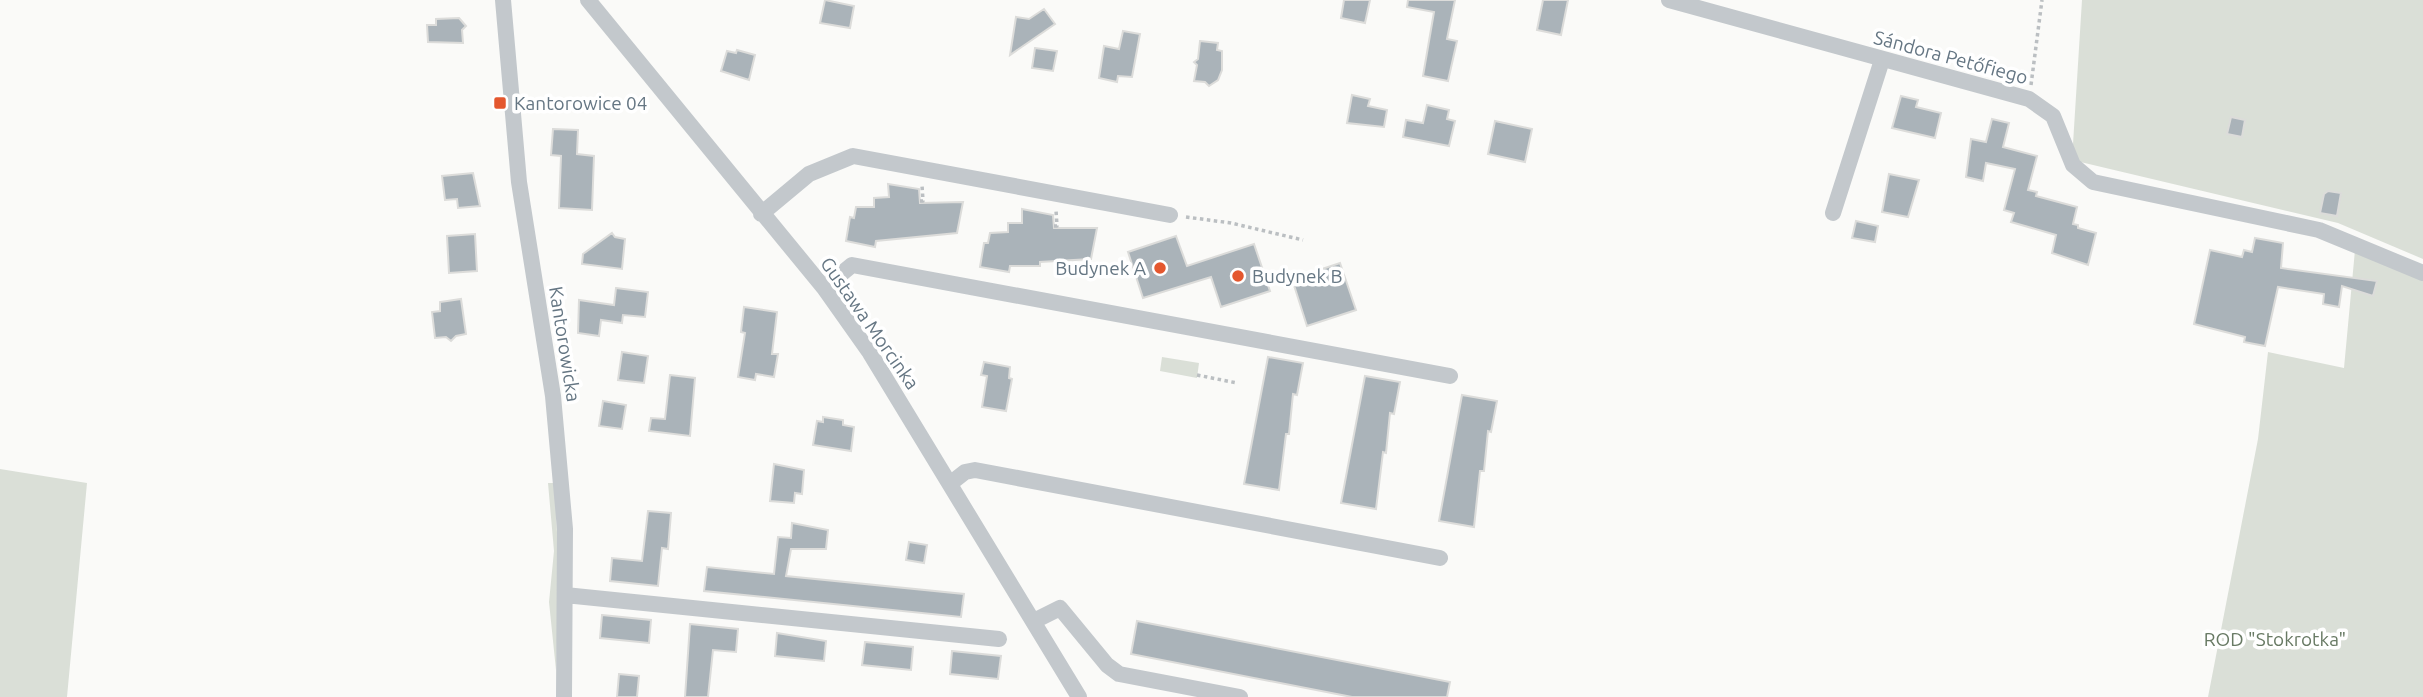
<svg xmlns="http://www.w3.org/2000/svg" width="2423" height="697" viewBox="0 0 2423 697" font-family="Ubuntu,sans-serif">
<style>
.green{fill:#dadfd7}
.building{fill:#aab3b9;stroke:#dcdcda;stroke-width:2}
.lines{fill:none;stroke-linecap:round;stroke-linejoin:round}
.path{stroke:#bbbfc2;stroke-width:3.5;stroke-dasharray:3.5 3.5;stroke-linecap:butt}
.minor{stroke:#c3c8cc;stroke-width:16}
.poi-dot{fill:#e4572e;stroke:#fff;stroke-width:2.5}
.labels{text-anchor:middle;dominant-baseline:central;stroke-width:7;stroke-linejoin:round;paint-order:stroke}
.street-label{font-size:19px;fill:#657683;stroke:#fff}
.poi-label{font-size:19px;fill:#657683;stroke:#fff;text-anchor:start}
.park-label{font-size:19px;fill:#687a64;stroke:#fff}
</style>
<rect width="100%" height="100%" fill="#fafaf8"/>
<path class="green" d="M 2082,0 L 2423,0 L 2423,259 L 2338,223 L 2072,160 Z
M 2355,250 L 2423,281 L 2423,697 L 2208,697 L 2258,439 L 2268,352 L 2344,368 Z
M 1162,357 L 1199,363 L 1197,378 L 1160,371 Z
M 0,469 L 87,483 L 67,697 L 0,697 Z
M 548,483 L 555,483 L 559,581 L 556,670 L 549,602 L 554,551 Z"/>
<path class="building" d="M 825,0 L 854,6 L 850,28 L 820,23 Z
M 1344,0 L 1370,0 L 1365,23 L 1341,18 Z
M 1408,0 L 1455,0 L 1447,39 L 1457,41 L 1448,81 L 1423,76 L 1434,12 L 1407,7 Z
M 1543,0 L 1568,0 L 1561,35 L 1537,30 Z
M 1044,9 L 1055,24 L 1010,55 L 1016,17 L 1029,19 Z
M 459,18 L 466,26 L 462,30 L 463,43 L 428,42 L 427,25 L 436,25 L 436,19 Z
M 1123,31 L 1140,34 L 1132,77 L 1118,76 L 1117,82 L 1099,78 L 1104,46 L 1119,49 Z
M 1200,41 L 1218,43 L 1217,50 L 1222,51 L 1222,70 L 1218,80 L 1209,86 L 1205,82 L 1194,81 L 1197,65 L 1194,62 L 1198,59 Z
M 1035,48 L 1057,51 L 1053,71 L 1032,68 Z
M 737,50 L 755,55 L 749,80 L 721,71 L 727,51 L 736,53 Z
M 1352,95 L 1370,99 L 1368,106 L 1387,110 L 1384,127 L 1347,123 Z
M 1901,96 L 1918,100 L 1916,107 L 1941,113 L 1935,138 L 1892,128 Z
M 1427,105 L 1449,110 L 1447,119 L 1455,121 L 1449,146 L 1403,137 L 1406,120 L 1423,123 Z
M 2231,117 L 2245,120 L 2242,137 L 2227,134 Z
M 1992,119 L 2009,123 L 2003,147 L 2037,156 L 2028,190 L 2037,192 L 2036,196 L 2077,207 L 2073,224 L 2078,225 L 2078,228 L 2096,233 L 2088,265 L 2052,253 L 2056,235 L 2011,222 L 2014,213 L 2004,210 L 2015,169 L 1986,163 L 1983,181 L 1966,177 L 1971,139 L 1986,142 Z
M 1495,121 L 1532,129 L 1525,162 L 1488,154 Z
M 553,129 L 578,130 L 577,154 L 594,156 L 592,210 L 559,208 L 561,156 L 551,155 Z
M 473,173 L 480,206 L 458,208 L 457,199 L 445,200 L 442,176 Z
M 1889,174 L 1919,180 L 1908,217 L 1882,212 Z
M 888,184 L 919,189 L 920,203 L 963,202 L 957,233 L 876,241 L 875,247 L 846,241 L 850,217 L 854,218 L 856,207 L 874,207 L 874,198 L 889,197 Z
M 2328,191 L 2341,193 L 2337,216 L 2320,213 L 2324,194 Z
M 1022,209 L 1053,215 L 1054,228 L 1097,228 L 1091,259 L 1040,262 L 1040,266 L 1010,266 L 1009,272 L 980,267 L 984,243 L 988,243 L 990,233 L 1008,232 L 1008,223 L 1022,223 Z
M 1856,221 L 1878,226 L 1875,242 L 1852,238 Z
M 612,233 L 615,237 L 625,239 L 622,269 L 582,264 L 583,254 Z
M 475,234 L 477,271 L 449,273 L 447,236 Z
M 1176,236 L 1187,266 L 1254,244 L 1270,291 L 1221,307 L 1211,277 L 1143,298 L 1128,252 Z
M 2255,238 L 2283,243 L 2281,268 L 2377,281 L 2373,296 L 2342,286 L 2339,307 L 2323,304 L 2324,294 L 2278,287 L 2265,346 L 2244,342 L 2245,337 L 2194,324 L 2210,250 L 2242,257 L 2244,250 L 2252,252 Z
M 1340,263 L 1356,310 L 1307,326 L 1292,279 Z
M 616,288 L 648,292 L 645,317 L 623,315 L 622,323 L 601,320 L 599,336 L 578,333 L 579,300 L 614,305 Z
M 461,299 L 466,334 L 456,336 L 451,341 L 446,337 L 435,338 L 432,312 L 440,311 L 440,302 Z
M 744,307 L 777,312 L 772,354 L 778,354 L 774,377 L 756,374 L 755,380 L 738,377 L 745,333 L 741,332 Z
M 622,352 L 648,356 L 644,383 L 618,380 Z
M 1268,357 L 1303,363 L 1297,395 L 1293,394 L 1289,434 L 1286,434 L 1279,490 L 1244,484 Z
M 984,362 L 1010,367 L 1009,378 L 1012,379 L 1006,411 L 982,407 L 987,376 L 981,375 Z
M 670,375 L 695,378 L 690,436 L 649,431 L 651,418 L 665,419 Z
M 1365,376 L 1400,382 L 1394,414 L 1390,413 L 1386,453 L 1383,452 L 1376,509 L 1341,503 Z
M 1462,395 L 1497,401 L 1491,432 L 1488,431 L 1484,471 L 1480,471 L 1474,527 L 1439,521 Z
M 603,401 L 626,405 L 622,429 L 599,426 Z
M 823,417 L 843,420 L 843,425 L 854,427 L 851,451 L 813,445 L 817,421 L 823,422 Z
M 774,464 L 804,470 L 802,494 L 795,493 L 794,503 L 770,501 Z
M 648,511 L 671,513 L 668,549 L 662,548 L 658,586 L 610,581 L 612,558 L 642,561 Z
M 792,523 L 828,530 L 826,549 L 791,549 L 786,576 L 964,594 L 961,617 L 704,591 L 707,567 L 774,574 L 778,537 L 791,538 Z
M 909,542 L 927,545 L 924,563 L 906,560 Z
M 602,615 L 651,620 L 649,643 L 600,638 Z
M 1137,621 L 1450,682 L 1447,697 L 1352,697 L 1131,654 Z
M 690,624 L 738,629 L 736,652 L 713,650 L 708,697 L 685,697 Z
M 777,633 L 826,641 L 824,661 L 775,656 Z
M 865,642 L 913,647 L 911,670 L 862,665 Z
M 952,651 L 1001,656 L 998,679 L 950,674 Z
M 619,674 L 639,676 L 637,697 L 617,697 Z"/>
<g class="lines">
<path class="path" d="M 2031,85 L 2042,0
M 920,201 L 923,201 L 922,185
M 1186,217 L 1231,223 L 1303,240
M 1054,226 L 1057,226 L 1056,210
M 1197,375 L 1237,383"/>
<path class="minor" d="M 503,0 L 519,182 L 553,396 L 565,529 L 564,697
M 588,0 L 824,288 L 870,353 L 1079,697
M 1669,0 L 2029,99 L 2053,116 L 2073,165 L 2093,182 L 2319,230 L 2423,273
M 1833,213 L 1882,60
M 761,214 L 809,174 L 853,156 L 1170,215
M 824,288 L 852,265 L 1450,376
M 951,483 L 965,472 L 975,470 L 1440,558
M 565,595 L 999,639
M 1034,621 L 1060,608 L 1107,665 L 1119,674 L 1240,697"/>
</g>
<g class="poi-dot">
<rect x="493" y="96" width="14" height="14" rx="3.5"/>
<circle cx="1160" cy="268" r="7"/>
<circle cx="1238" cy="276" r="7"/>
</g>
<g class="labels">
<g class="street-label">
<text transform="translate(1951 57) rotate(15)">Sándora Petőfiego</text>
<text transform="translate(870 323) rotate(55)">Gustawa Morcinka</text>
<text transform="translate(565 344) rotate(81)">Kantorowicka</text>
</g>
<g class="poi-label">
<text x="514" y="103">Kantorowice 04</text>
<text x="1146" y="268" text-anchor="end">Budynek A</text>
<text x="1252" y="276">Budynek B</text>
</g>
<g class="park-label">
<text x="2275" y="639">ROD "Stokrotka"</text>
</g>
</g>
</svg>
